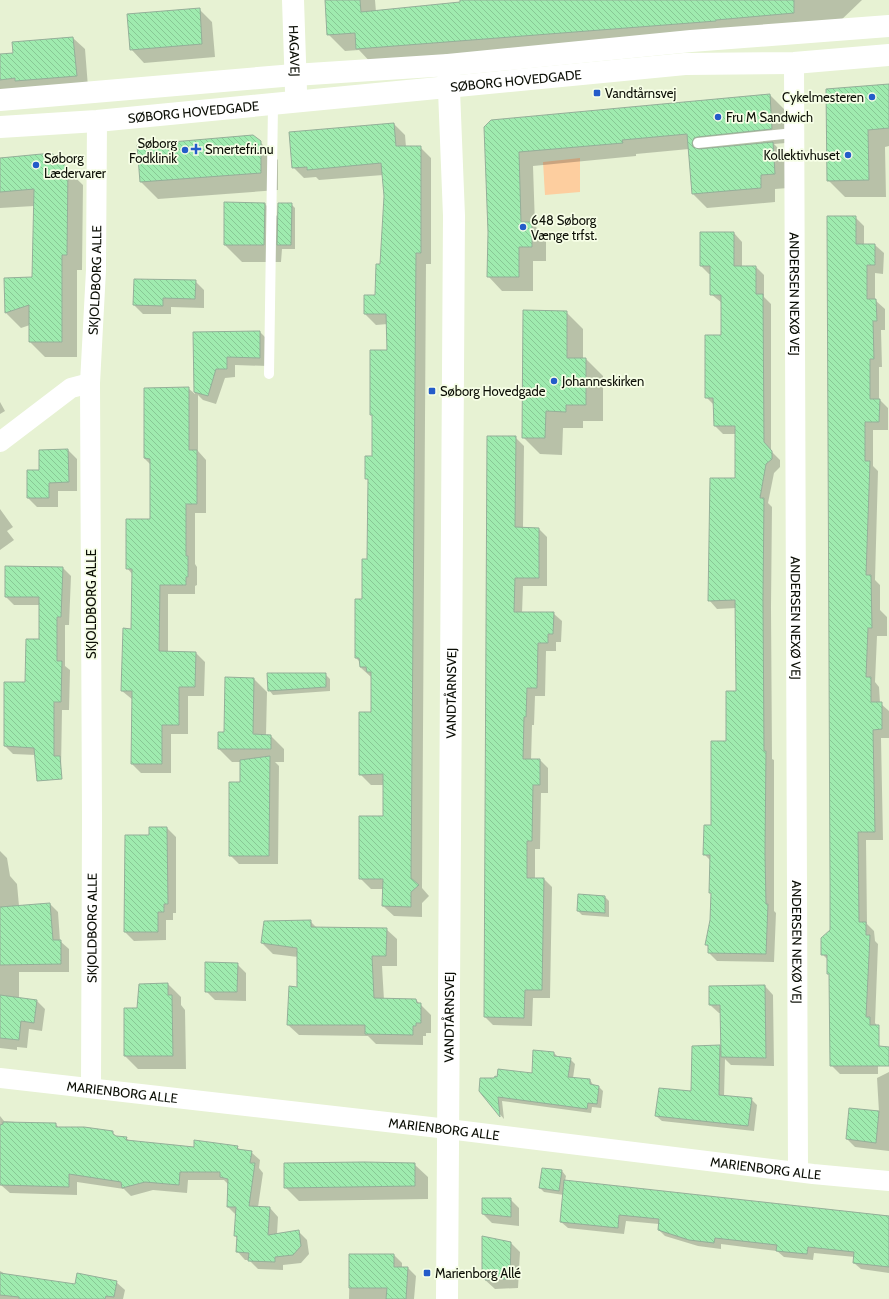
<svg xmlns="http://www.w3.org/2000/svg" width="889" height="1299" viewBox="0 0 889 1299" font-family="Cabin,sans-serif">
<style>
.green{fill:#fdce9f}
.shadow{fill:#0003}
.building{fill:url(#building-back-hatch);stroke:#95af99}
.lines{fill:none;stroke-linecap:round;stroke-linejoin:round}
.service{stroke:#fff;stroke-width:10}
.minor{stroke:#fff;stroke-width:20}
.tertiary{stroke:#fff;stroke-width:22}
.poi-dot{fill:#245cc9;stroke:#f6fee6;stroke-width:1.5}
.labels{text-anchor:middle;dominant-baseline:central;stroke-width:3.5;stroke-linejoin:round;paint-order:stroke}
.street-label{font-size:13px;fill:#0b0e05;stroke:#f6fee6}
.poi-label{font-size:13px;fill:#0b0e05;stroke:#f6fee6;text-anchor:start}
</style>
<defs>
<pattern id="building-back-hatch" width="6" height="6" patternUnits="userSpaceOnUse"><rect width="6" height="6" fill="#9febaf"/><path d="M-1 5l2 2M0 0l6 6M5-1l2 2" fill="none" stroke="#88c895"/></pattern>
</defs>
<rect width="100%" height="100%" fill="#e7f2d3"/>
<path class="green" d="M 580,158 L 580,192 L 545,195 L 543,162 Z"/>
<path class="shadow" d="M 326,0 L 375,0 L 376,12 L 462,3 L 461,0 L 862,0 L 837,24 L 374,66 L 359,50 L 345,51 L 328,34 Z
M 199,9 L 212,22 L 215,57 L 144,63 L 131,49 Z
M 73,38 L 85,49 L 88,87 L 0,92 L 0,55 L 14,53 Z
M 889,85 L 889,146 L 885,147 L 886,197 L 845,197 L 828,180 Z
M 770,95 L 784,109 L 786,143 L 774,144 L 787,157 L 788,188 L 775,189 L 775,202 L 707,208 L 693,194 L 689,149 L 636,154 L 636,156 L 533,166 L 535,226 L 546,237 L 546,261 L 533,261 L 533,291 L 502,291 L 488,276 L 489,232 L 485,127 Z
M 394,124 L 405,135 L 406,147 L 420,147 L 431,158 L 431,264 L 426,264 L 422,888 L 429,896 L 422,903 L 422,917 L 394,916 L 383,906 L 384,889 L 371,889 L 360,878 L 384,817 L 384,785 L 371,785 L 360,774 L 372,713 L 371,677 L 360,667 L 360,662 L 356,658 L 368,560 L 369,481 L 366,478 L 373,457 L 373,417 L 371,414 L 388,351 L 388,324 L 376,325 L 365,314 L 376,296 L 381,265 L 385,196 L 383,175 L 319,180 L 316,177 L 304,178 L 293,167 Z
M 260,142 L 278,160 L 278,190 L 158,199 L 141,182 L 138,146 Z
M 51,154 L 83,185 L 82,270 L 77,270 L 77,357 L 45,357 L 30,342 L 30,325 L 21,328 L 6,313 L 5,279 L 33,278 L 34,206 L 0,208 L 0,158 Z
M 225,203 L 265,204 L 279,218 L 291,204 L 295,208 L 295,249 L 282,249 L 281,262 L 242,262 L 225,245 Z
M 855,217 L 864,226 L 864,245 L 875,245 L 884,253 L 883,274 L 875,273 L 875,300 L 885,309 L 885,330 L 881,330 L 882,367 L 879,367 L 879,399 L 888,408 L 888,430 L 873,430 L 873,466 L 878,471 L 875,580 L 880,585 L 880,610 L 887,617 L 887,636 L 877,636 L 875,682 L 879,687 L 880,703 L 889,711 L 889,738 L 881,738 L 883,840 L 866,840 L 867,924 L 874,931 L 875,941 L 878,944 L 875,1023 L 878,1027 L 878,1074 L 840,1074 L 831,1065 L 830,976 L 828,973 L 828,960 L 822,954 L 831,930 Z
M 734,233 L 742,242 L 742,267 L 756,267 L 764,275 L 764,297 L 771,304 L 771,451 L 780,460 L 780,467 L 774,473 L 768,503 L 772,507 L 771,608 L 772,759 L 774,760 L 774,911 L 776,913 L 774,962 L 717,961 L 709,953 L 709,947 L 706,945 L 711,920 L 711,861 L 704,854 L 712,826 L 737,692 L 736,608 L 717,609 L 709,600 L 710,479 L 736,479 L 736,434 L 723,434 L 715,426 L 714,405 L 706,397 L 722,336 L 722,303 L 711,294 L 711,274 L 709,274 L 701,266 Z
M 195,281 L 204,290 L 204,308 L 171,307 L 171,314 L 143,314 L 134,305 Z
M 566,312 L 583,329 L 583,359 L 586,359 L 603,376 L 603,421 L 583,421 L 583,428 L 563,428 L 562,455 L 540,454 L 523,437 Z
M 260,332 L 269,341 L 268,366 L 235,365 L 235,377 L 225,378 L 216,404 L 203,400 L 198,395 L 198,451 L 206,460 L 206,513 L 195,513 L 195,564 L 197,567 L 197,585 L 195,586 L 195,594 L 168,594 L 168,652 L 196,653 L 205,662 L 204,696 L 188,696 L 188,734 L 171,734 L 171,773 L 141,773 L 132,764 L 133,700 L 122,691 L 132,630 L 133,575 L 127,568 L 151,520 L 151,465 L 144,458 L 188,388 L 195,394 L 194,333 Z
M 0,402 L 5,411 L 0,414 Z
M 515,437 L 524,446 L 523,528 L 539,529 L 547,537 L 547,586 L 523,586 L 522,613 L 553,613 L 562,621 L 561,642 L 556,642 L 556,651 L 546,651 L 545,696 L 535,696 L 534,725 L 532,725 L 531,760 L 540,760 L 548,768 L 548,793 L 541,793 L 540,849 L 535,849 L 535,879 L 544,879 L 552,887 L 550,998 L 533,998 L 532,1026 L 493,1025 L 485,1017 Z
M 68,450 L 77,459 L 77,491 L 58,491 L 58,507 L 37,507 L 28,498 L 28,471 L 40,471 Z
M 0,509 L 13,527 L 7,531 L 14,540 L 0,550 Z
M 63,568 L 71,576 L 69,625 L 65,625 L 65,666 L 70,670 L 69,710 L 62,710 L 61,769 L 45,769 L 36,755 L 13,754 L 5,746 L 40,640 L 40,605 L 14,605 L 6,597 Z
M 325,674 L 330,679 L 330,691 L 273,695 L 269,690 Z
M 254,679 L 267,692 L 266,735 L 271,736 L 284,749 L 284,762 L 275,762 L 279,766 L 278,864 L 239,864 L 230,855 L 241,783 L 241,762 L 232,762 L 219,749 Z
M 167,828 L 176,837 L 176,913 L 173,913 L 173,920 L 166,920 L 166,940 L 134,941 L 125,932 L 150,836 Z
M 0,851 L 7,858 L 10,876 L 17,884 L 19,906 L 50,904 L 58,912 L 60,941 L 69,949 L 69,972 L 19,972 L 19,998 L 36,1000 L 45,1009 L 42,1031 L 29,1029 L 27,1048 L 17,1047 L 17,1050 L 0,1048 Z
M 605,897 L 609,901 L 609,917 L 582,915 L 578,911 Z
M 310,921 L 317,928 L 386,929 L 397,939 L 397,966 L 382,966 L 384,1000 L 416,1000 L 431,1015 L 431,1033 L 426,1033 L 426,1036 L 423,1036 L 423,1045 L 376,1044 L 368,1036 L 299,1035 L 288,1025 L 298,988 L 298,957 L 273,954 L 262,943 Z
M 237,964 L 246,973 L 246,1001 L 215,1000 L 206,991 Z
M 168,984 L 181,997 L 181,1005 L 185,1010 L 186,1069 L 138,1069 L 125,1056 L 125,1009 L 138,1009 Z
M 765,986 L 773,995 L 774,1066 L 731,1065 L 725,1059 L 724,1096 L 751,1099 L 757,1105 L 754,1131 L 662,1121 L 656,1116 L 692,1092 L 720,1046 L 722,1049 L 722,1013 L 719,1013 L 710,1005 Z
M 554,1053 L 558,1057 L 570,1059 L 575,1064 L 573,1078 L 590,1080 L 594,1086 L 599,1087 L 603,1091 L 601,1108 L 592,1107 L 591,1113 L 502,1101 L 504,1119 L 480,1091 L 495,1079 L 533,1075 Z
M 889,1072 L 889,1151 L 855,1147 L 847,1139 L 850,1109 L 879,1112 L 877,1078 Z
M 0,1116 L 4,1121 L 15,1122 L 17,1124 L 56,1124 L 59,1128 L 112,1132 L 117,1137 L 126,1138 L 131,1142 L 194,1148 L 237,1147 L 241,1151 L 251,1152 L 260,1160 L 259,1168 L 263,1173 L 258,1207 L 270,1208 L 278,1217 L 277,1234 L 299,1232 L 307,1240 L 309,1254 L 301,1263 L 283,1265 L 283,1270 L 258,1269 L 249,1260 L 245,1260 L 237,1251 L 237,1238 L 235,1236 L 236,1215 L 228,1207 L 229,1185 L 224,1180 L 188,1180 L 187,1193 L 153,1190 L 131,1196 L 124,1189 L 77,1182 L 77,1195 L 10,1193 L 1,1185 Z
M 414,1164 L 428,1177 L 428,1199 L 299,1201 L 285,1187 Z
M 562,1171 L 566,1176 L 565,1181 L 889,1216 L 889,1273 L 861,1269 L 854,1263 L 855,1257 L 814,1253 L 813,1260 L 784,1257 L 777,1251 L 721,1244 L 721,1249 L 698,1246 L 665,1236 L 659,1230 L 659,1224 L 626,1221 L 624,1234 L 568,1228 L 561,1222 L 564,1195 L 544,1192 L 540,1188 Z
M 510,1199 L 519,1208 L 519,1226 L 492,1223 L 483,1214 Z
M 511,1243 L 520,1252 L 518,1288 L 495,1289 L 483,1278 Z
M 350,1255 L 394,1255 L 402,1263 L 402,1268 L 408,1268 L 416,1276 L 414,1299 L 349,1299 Z
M 0,1271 L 7,1275 L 76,1285 L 116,1282 L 125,1290 L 123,1299 L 0,1299 Z"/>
<path class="building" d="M 325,0 L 360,0 L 361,12 L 460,2 L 460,0 L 794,0 L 794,13 L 716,20 L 716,21 L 356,49 L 355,33 L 327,35 Z
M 200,8 L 202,44 L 130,50 L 127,14 Z
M 73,37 L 77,76 L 15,81 L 15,78 L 0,80 L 0,54 L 13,53 L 12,42 Z
M 889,84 L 889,128 L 868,130 L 869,180 L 827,181 L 826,89 Z
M 770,94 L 772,129 L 697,137 L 694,138 L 692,143 L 693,147 L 699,149 L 773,142 L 775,174 L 761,175 L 761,188 L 692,194 L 687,134 L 622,140 L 623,143 L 519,152 L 521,222 L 532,222 L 532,247 L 519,247 L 519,277 L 487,277 L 488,232 L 484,127 L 491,120 Z
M 394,123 L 396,146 L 421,146 L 421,253 L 416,253 L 411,878 L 419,885 L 411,892 L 411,907 L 382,906 L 383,879 L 359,879 L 359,816 L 383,816 L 383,774 L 359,775 L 359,712 L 371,712 L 371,672 L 367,672 L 366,667 L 360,667 L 359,658 L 355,658 L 355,599 L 362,599 L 362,559 L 367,559 L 368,479 L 365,479 L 365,456 L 372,456 L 372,415 L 370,415 L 370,350 L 387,350 L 386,314 L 364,314 L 364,295 L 375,295 L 376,264 L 380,264 L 384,196 L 381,163 L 307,170 L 307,167 L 292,168 L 289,132 Z
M 253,135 L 261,141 L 261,173 L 140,182 L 137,145 Z
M 52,153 L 68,168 L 67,255 L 62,255 L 62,342 L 29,342 L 29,305 L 5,313 L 4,278 L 32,277 L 34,189 L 0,192 L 0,158 Z
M 224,202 L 265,203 L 264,245 L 224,245 Z
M 278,203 L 292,203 L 291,245 L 277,245 Z
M 827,216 L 856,216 L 856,244 L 875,244 L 875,265 L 867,265 L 867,299 L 876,299 L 877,321 L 873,321 L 874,359 L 870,359 L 870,399 L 880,399 L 879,422 L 865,422 L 865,461 L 870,461 L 866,575 L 871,575 L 872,628 L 868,628 L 866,677 L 871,677 L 871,702 L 882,702 L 882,729 L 873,730 L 875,832 L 858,832 L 859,922 L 866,922 L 866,935 L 870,935 L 866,1017 L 870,1017 L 870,1025 L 879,1025 L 879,1046 L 889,1047 L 889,1066 L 830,1066 L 829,974 L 827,974 L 827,955 L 821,955 L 821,938 L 830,930 L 830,883 Z
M 700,232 L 734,232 L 734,266 L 756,266 L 756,294 L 763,294 L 764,442 L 772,451 L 772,459 L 766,464 L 760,498 L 764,498 L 763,599 L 764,751 L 766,751 L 765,853 L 766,904 L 768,904 L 766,954 L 708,953 L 708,945 L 705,945 L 710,920 L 711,893 L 709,893 L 710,855 L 703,855 L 704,825 L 711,825 L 711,741 L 726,741 L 726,691 L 736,691 L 735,600 L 708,601 L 710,478 L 735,478 L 735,426 L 714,426 L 713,398 L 705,398 L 705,335 L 721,335 L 721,295 L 710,295 L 710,266 L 700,266 Z
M 134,279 L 196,280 L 195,299 L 163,298 L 163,306 L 133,305 Z
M 523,310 L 567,311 L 567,358 L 586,358 L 586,405 L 566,405 L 566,412 L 546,411 L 545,438 L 522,438 Z
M 260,331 L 260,358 L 227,357 L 227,369 L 216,369 L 208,396 L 194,392 L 193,332 Z
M 189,387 L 189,450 L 197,450 L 197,504 L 186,504 L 186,556 L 188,556 L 188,577 L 186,577 L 186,585 L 160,585 L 159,651 L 196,652 L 195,687 L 179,687 L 179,725 L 162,725 L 162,764 L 131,764 L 132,691 L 121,691 L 123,628 L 131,629 L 132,569 L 126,569 L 126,519 L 150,519 L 150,459 L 144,458 L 144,388 Z
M 487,436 L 516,436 L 515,527 L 539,528 L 539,578 L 515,578 L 514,612 L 554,612 L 553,634 L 548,634 L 548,643 L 538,643 L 537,688 L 527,688 L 526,717 L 524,717 L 523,759 L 540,759 L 540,785 L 533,785 L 532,841 L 527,841 L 527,878 L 544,878 L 542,990 L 525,990 L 524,1018 L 484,1017 Z
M 68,449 L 69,482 L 49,483 L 49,498 L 27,498 L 27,470 L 39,470 L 39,450 Z
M 5,566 L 63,567 L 61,617 L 57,617 L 57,661 L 62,661 L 61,702 L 54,702 L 54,756 L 60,756 L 62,779 L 37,781 L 34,748 L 4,746 L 4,682 L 25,682 L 26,639 L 39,639 L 39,597 L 5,597 Z
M 267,673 L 326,673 L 326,687 L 268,691 Z
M 225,677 L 254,678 L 253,734 L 271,735 L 271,749 L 218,749 L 218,732 L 224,732 Z
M 270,756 L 269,856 L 229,856 L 229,782 L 240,782 L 240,760 Z
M 149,827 L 167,827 L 168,904 L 164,904 L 164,912 L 158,912 L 158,932 L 124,932 L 125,835 L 149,835 Z
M 578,894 L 605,896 L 605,913 L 577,911 Z
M 50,903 L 53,940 L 61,940 L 61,964 L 0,965 L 0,907 Z
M 311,920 L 311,927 L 387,928 L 386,956 L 372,956 L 374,998 L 416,999 L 417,1003 L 421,1003 L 421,1023 L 416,1023 L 416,1026 L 413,1026 L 413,1035 L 365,1034 L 365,1025 L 287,1025 L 289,986 L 297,987 L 297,948 L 261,943 L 264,921 Z
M 205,962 L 238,963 L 237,992 L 205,992 Z
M 168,983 L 168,995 L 172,995 L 173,1056 L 124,1056 L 124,1008 L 137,1008 L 139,984 Z
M 765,985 L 766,1058 L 721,1057 L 720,1005 L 709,1005 L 709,986 Z
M 0,995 L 37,1000 L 34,1023 L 21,1021 L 19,1040 L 0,1038 Z
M 720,1045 L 719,1095 L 752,1098 L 748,1126 L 655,1116 L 659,1088 L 691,1091 L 692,1046 Z
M 533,1050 L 554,1052 L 554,1056 L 571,1058 L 568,1077 L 590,1079 L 590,1084 L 599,1086 L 597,1104 L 588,1103 L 587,1109 L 498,1097 L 500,1117 L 479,1091 L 480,1078 L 494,1078 L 495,1076 L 497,1077 L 498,1069 L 532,1073 Z
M 849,1108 L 879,1111 L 876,1143 L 846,1139 Z
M 3,1122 L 56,1123 L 56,1127 L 84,1127 L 113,1131 L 113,1134 L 116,1136 L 127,1137 L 126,1140 L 194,1147 L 194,1140 L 238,1146 L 237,1149 L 252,1151 L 250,1163 L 255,1163 L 249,1206 L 270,1207 L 268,1235 L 299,1230 L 301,1246 L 293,1255 L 275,1257 L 275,1262 L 248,1261 L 249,1253 L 236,1252 L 237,1236 L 234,1236 L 236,1207 L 227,1207 L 228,1179 L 220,1177 L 220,1172 L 180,1172 L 179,1185 L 145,1182 L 122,1188 L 121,1182 L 69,1174 L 69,1187 L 0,1185 L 0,1125 L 3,1124 Z
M 364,1162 L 415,1163 L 415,1186 L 284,1188 L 284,1163 Z
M 542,1168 L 562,1170 L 559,1191 L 539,1188 Z
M 564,1180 L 889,1216 L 889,1267 L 853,1263 L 854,1252 L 808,1247 L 807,1254 L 776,1251 L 777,1245 L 715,1238 L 714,1243 L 689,1240 L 658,1230 L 659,1219 L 619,1215 L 618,1228 L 560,1222 Z
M 482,1198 L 511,1198 L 511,1217 L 482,1214 Z
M 482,1236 L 511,1242 L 510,1279 L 485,1280 L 485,1278 L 482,1278 Z
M 349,1254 L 394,1254 L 394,1267 L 408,1267 L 406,1299 L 386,1299 L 387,1288 L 349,1288 Z
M 0,1273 L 75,1284 L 77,1273 L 117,1281 L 114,1297 L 106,1296 L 105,1299 L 19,1299 L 19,1297 L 0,1295 Z"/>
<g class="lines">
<path class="service" d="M 698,143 L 794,133
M 269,374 L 273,105"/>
<g class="minor">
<path id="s1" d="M 794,63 L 798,1172"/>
<path d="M 0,442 L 71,388 L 90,383"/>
<path id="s2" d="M 0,1078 L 448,1129 L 813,1174 L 889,1181"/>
<path id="s3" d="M 91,1088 L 92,820 L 90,383 L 96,270 L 97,121"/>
</g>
<g class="tertiary">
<path id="s4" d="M 293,0 L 296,91"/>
<path d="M 0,100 L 294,75 L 448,65 L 691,41 L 889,26"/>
<path id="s5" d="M 0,127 L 97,121 L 685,64 L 794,63 L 889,55"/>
<path id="s6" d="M 447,1299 L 454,216 L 448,65"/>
</g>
</g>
<g class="poi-dot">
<rect x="593" y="89" width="8" height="8" rx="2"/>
<circle cx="872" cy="97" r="4"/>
<circle cx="718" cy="117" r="4"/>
<path d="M194 143h4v4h4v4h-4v4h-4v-4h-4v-4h4z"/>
<circle cx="185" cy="150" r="4"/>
<circle cx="848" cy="155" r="4"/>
<circle cx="36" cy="165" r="4"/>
<circle cx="523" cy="227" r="4"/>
<circle cx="554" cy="381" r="4"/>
<rect x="428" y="387" width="8" height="8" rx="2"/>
<rect x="423" y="1269" width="8" height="8" rx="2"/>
</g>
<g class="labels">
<g class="street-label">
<text stroke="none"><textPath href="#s4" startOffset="51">HAGAVEJ</textPath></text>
<text stroke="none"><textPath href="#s5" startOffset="518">SØBORG HOVEDGADE</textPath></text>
<text stroke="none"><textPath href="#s5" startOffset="194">SØBORG HOVEDGADE</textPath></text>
<text stroke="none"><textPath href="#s3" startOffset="808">SKJOLDBORG ALLE</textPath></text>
<text stroke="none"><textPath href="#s1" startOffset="231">ANDERSEN NEXØ VEJ</textPath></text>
<text transform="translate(91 604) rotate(-90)">SKJOLDBORG ALLE</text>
<text stroke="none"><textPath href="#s1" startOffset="555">ANDERSEN NEXØ VEJ</textPath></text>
<text stroke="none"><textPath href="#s6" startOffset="606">VANDTÅRNSVEJ</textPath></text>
<text stroke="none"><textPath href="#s3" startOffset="160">SKJOLDBORG ALLE</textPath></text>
<text stroke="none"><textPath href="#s1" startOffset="879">ANDERSEN NEXØ VEJ</textPath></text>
<text stroke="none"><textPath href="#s6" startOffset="282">VANDTÅRNSVEJ</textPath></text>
<text stroke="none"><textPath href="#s2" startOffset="123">MARIENBORG ALLE</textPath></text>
<text stroke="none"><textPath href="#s2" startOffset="447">MARIENBORG ALLE</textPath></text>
<text stroke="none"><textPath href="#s2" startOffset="771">MARIENBORG ALLE</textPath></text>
</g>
<g class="poi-label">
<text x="605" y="93">Vandtårnsvej</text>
<text x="864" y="97" text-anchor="end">Cykelmesteren</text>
<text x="726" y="117">Fru M Sandwich</text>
<text x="177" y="143" text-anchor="end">Søborg<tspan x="177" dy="15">Fodklinik</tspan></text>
<text x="205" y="149">Smertefri.nu</text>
<text x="840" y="155" text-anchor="end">Kollektivhuset</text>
<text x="44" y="158">Søborg<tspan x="44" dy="15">Lædervarer</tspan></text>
<text x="531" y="220">648 Søborg<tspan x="531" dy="15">Vænge trfst.</tspan></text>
<text x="562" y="381">Johanneskirken</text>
<text x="440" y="391">Søborg Hovedgade</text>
<text x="435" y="1273">Marienborg Allé</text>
</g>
</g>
</svg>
